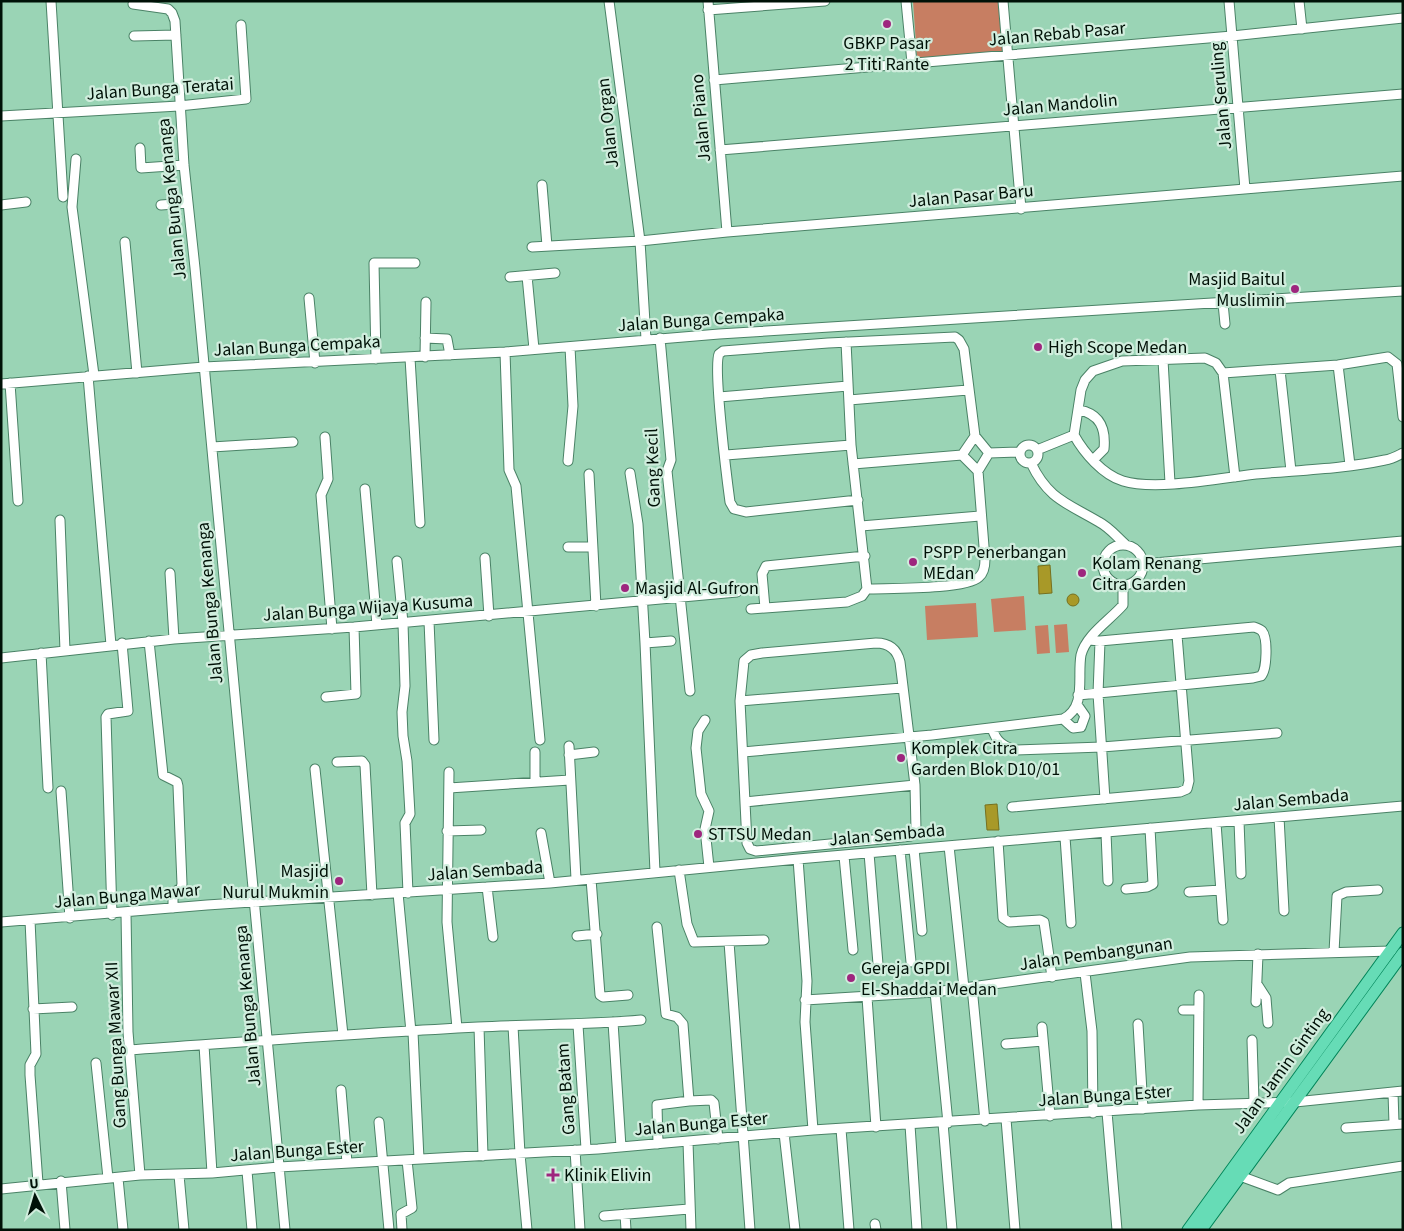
<svg xmlns="http://www.w3.org/2000/svg" width="1404" height="1231" viewBox="0 0 1404 1231" font-family="'Source Sans 3',sans-serif">
<style>
.green{fill:#c77e62}
.water{fill:#a89928;stroke:#76701e}
.lines{fill:none;stroke-linecap:round;stroke-linejoin:round}
.minor-casing{stroke:#4a8266;stroke-width:11}
.major-casing{stroke:#008559;stroke-width:13}
.minor{stroke:#fff;stroke-width:9}
.major{stroke:#66dcb6;stroke-width:11}
.poi-dot{fill:#9e267e;stroke:#d0eddd;stroke-width:2}
.labels{text-anchor:middle;dominant-baseline:central;stroke-width:4.5;stroke-linejoin:round;paint-order:stroke}
.street-label{font-size:18px;fill:#001107;stroke:#d0eddd}
.poi-label{font-size:18px;fill:#001107;stroke:#d0eddd;text-anchor:start}
</style>
<rect width="100%" height="100%" fill="#9ad4b5"/>
<path class="green" d="M 913,1 L 1000,1 L 1005,52 L 917,58 Z
M 1024,596 L 1026,630 L 994,632 L 991,599 Z
M 976,603 L 978,637 L 927,640 L 925,606 Z
M 1067,624 L 1069,652 L 1056,653 L 1054,625 Z
M 1048,625 L 1050,653 L 1037,654 L 1035,626 Z"/>
<path class="water" d="M 1050,565 L 1052,593 L 1039,594 L 1038,566 Z
M1067 600a6 6 0 1 1 12 0a6 6 0 1 1-12 0Z
M 997,804 L 999,830 L 987,830 L 985,805 Z"/>
<g class="lines">
<defs>
<path id="minor" d="M 51,1 L 63,197
M 609,1 L 640,241 L 646,339
M 708,1 L 727,232
M 906,1 L 912,63
M 1003,1 L 1021,209
M 1229,1 L 1245,189
M 1299,1 L 1302,29
M 133,4 L 168,9 L 172,13 L 175,21 L 184,165 L 195,268 L 285,1230
M 708,10 L 825,1
M 134,36 L 176,35
M 714,80 L 1232,36 L 1403,18
M 1,116 L 179,106 L 246,99 L 241,25
M 140,148 L 141,168 L 184,165
M 720,150 L 1403,94
M 76,159 L 72,207 L 94,375
M 542,185 L 547,246
M 1,205 L 26,202
M 161,205 L 188,203
M 125,242 L 137,373
M 532,247 L 640,241 L 727,232 L 1403,176
M 527,276 L 534,349
M 510,277 L 555,273
M 309,298 L 315,363
M 1223,303 L 1225,324
M 425,338 L 447,339 L 450,355
M 660,338 L 671,460 L 667,471 L 690,691
M 505,352 L 509,470 L 516,486 L 540,740
M 425,357 L 426,302
M 410,358 L 420,523
M 376,359 L 374,263 L 415,263
M 1163,360 L 1170,483
M 1338,365 L 1350,465
M 1280,370 L 1291,471
M 1223,373 L 1338,365 L 1388,357 L 1397,364 L 1403,417
M 88,376 L 111,645
M 10,383 L 18,501
M 1,384 L 204,367 L 505,352 L 719,334 L 1403,291
M 719,397 L 848,386
M 849,400 L 968,390
M 1079,410 C 1100,414 1106,428 1104,449 L 1094,459
M 1074,435 C 1084,453 1103,475 1123,481 C 1156,491 1221,478 1256,474 C 1299,470 1343,469 1385,460 C 1392,459 1397,456 1403,453
M 325,437 L 328,479 L 321,495 L 332,629
M1020 454a9 9 0 1 1 18 0a9 9 0 1 1-18 0Z
M 212,447 L 293,442
M 1037,450 L 1074,435 L 1081,390 L 1085,380 L 1093,371 L 1122,361 L 1205,358 L 1216,363 L 1223,373 L 1235,477
M 989,453 L 1020,452
M 726,455 L 851,445
M 962,455 L 978,471 L 989,453
M 568,461 L 573,406 L 570,347
M 1031,463 C 1048,499 1067,503 1099,522 C 1109,527 1117,537 1126,545
M 853,464 L 962,455 L 975,436 L 989,453
M 630,473 L 638,524 L 645,643 L 655,872
M 589,474 L 596,606
M 365,489 L 377,625
M 858,500 L 746,512 L 734,509 L 730,502 C 727,480 713,367 719,354 L 723,351 L 828,343 L 955,337 L 959,340 L 964,349 L 975,436
M 60,520 L 65,651
M 861,526 L 980,516
M1103 565a20 20 0 1 1 40 0a20 20 0 1 1-40 0Z
M 568,547 L 592,547
M 485,558 L 489,616
M 397,561 L 403,623 L 405,686 L 402,712 L 403,736 L 407,761 L 410,814 L 405,823 L 408,893
M 1143,564 L 1403,541
M 170,573 L 174,639
M 867,589 C 889,588 965,590 979,577 C 984,573 985,566 985,559 L 978,471
M 765,608 L 762,574 L 766,566 L 865,556
M 751,609 L 847,602 L 862,596 L 867,589 L 851,445 L 846,342
M 429,621 L 434,740
M 149,641 L 163,775 L 177,782 L 178,786 L 182,884 L 181,888 L 173,893 L 173,908
M 1100,641 L 1098,694 L 1105,799
M 645,643 L 671,641
M 876,643 C 889,643 897,649 900,662 L 915,785 L 916,830 L 911,836 L 903,837 L 756,851 L 750,849 L 747,843 L 740,701 L 744,661 L 751,655 L 762,653 Z
M 41,653 L 48,788
M 1,658 L 174,639 L 354,627 L 737,592
M 1078,695 L 1253,678 L 1261,676 C 1267,670 1268,638 1262,631 C 1260,629 1257,628 1254,627 L 1100,641 L 1089,640
M 326,697 L 356,694 L 354,627
M 740,701 L 902,688
M 1063,719 L 1073,728 L 1081,727 L 1085,716 L 1078,706
M 705,720 L 698,731 L 696,748 L 701,794 L 709,811 L 705,829 L 709,867
M 992,728 C 996,741 1002,746 1015,750 L 1102,747 L 1277,733
M 569,746 L 576,879
M 535,752 L 535,781
M 743,752 L 932,735 L 1063,719 C 1087,707 1077,677 1081,655 C 1086,635 1110,620 1123,605 L 1123,585
M 569,755 L 594,752
M 337,762 L 362,761 L 365,765 L 372,895
M 315,769 L 343,1035
M 449,772 L 447,922 L 457,1028
M 449,788 L 570,780
M 61,791 L 70,918
M 745,802 L 915,785
M 1012,807 L 1180,792 L 1187,789 L 1189,781 L 1177,635
M 1279,817 L 1284,911
M 1239,821 L 1241,874
M 1216,823 L 1223,920
M 447,831 L 481,830
M 541,833 L 550,883
M 1106,833 L 1108,881
M 1065,837 L 1071,923
M 998,841 L 1003,918 L 1009,922 L 1040,920 L 1044,922 L 1052,977
M 949,846 L 964,988
M 914,849 L 922,931
M 900,850 L 911,962
M 869,853 L 878,964
M 844,856 L 853,950
M 798,859 L 807,981 L 805,1022 L 813,1130
M 679,870 L 687,924 L 694,942 L 764,940
M 591,879 L 600,995 L 603,997 L 628,995
M 487,887 L 493,937
M 1126,889 L 1147,887 L 1153,884 L 1150,828
M 1189,892 L 1221,890
M 398,893 L 411,1032
M 126,913 L 128,1032 L 140,1175
M 112,915 L 106,717 L 108,714 L 128,711 L 122,643
M 30,920 L 36,1054 L 30,1065 L 30,1075 L 38,1183
M 1,922 L 207,905 L 550,883 L 798,859 L 1403,806
M 657,927 L 666,1014 L 677,1017 L 683,1024 L 689,1101 L 711,1100 L 714,1103 L 718,1139
M 577,936 L 597,934
M 729,942 L 750,1230
M 1334,952 L 1337,896 L 1346,892 L 1378,890
M 1085,973 L 1092,1031 L 1093,1113
M 1257,984 L 1266,998 L 1268,1023
M 972,987 L 985,1121
M 935,992 L 948,1123
M 867,997 L 876,1127
M 805,1000 L 935,992 L 1190,957 L 1391,951
M 1256,1002 L 1258,954
M 33,1009 L 72,1007
M 1183,1010 L 1199,1010
M 613,1022 L 621,1147
M 1138,1024 L 1143,1109
M 578,1025 L 586,1149
M 513,1026 L 520,1154 L 527,1230
M 479,1027 L 483,1156
M 1042,1027 L 1050,1116
M 413,1032 L 419,1159
M 1252,1040 L 1254,1102
M 1006,1044 L 1043,1041
M 204,1045 L 212,1173
M 129,1050 C 245,1042 362,1033 478,1027 C 532,1024 586,1025 641,1020
M 96,1063 L 108,1178
M 341,1090 L 347,1163
M 1393,1092 L 1394,1124
M 1198,1105 L 1199,995
M 1107,1112 L 1117,1230
M 1006,1119 L 1015,1230
M 379,1122 L 389,1230
M 943,1123 L 952,1230
M 910,1125 L 917,1230
M 1346,1128 L 1403,1124
M 841,1129 L 849,1230
M 784,1133 L 795,1230
M 688,1142 L 691,1230
M 658,1144 L 657,1105 L 689,1101
M 575,1150 L 580,1230
M 247,1171 L 252,1230
M 179,1175 L 184,1230
M 1240,1176 L 1278,1190 L 1289,1183 L 1403,1166
M 118,1178 L 123,1230
M 61,1181 L 65,1230
M 1,1189 L 140,1175 L 212,1173 L 279,1167 L 598,1149 L 813,1130 L 1198,1105 L 1295,1102 L 1403,1091
M 625,1214 L 626,1230
M 604,1216 L 689,1209
M 875,1224 L 876,1230
M 402,1230 L 401,1214 L 412,1208 L 407,1160"/>
<path id="major" d="M 1188,1230 L 1403,933
M 1201,1230 L 1403,953"/>
</defs>
<use href="#minor" class="minor-casing"/>
<use href="#major" class="major-casing"/>
<use href="#minor" class="minor"/>
<use href="#major" class="major"/>
</g>
<g class="poi-dot">
<circle cx="887" cy="24" r="5"/>
<circle cx="1295" cy="289" r="5"/>
<circle cx="1038" cy="347" r="5"/>
<circle cx="913" cy="562" r="5"/>
<circle cx="1082" cy="573" r="5"/>
<circle cx="625" cy="588" r="5"/>
<circle cx="901" cy="758" r="5"/>
<circle cx="698" cy="834" r="5"/>
<circle cx="339" cy="881" r="5"/>
<circle cx="851" cy="978" r="5"/>
<path d="M550.5 1167.5h5v5h5v5h-5v5h-5v-5h-5v-5h5z"/>
</g>
<g class="labels">
<g class="street-label">
<text transform="translate(1057 34) rotate(-5)">Jalan Rebab Pasar</text>
<text transform="translate(160 89) rotate(-4)">Jalan Bunga Teratai</text>
<text transform="translate(1221 96) rotate(-95)">Jalan Seruling</text>
<text transform="translate(1060 105) rotate(-5)">Jalan Mandolin</text>
<text transform="translate(701 118) rotate(-95)">Jalan Piano</text>
<text transform="translate(608 123) rotate(-96)">Jalan Organ</text>
<text transform="translate(971 196) rotate(-5)">Jalan Pasar Baru</text>
<text transform="translate(172 199) rotate(-96)">Jalan Bunga Kenanga</text>
<text transform="translate(701 320) rotate(-4)">Jalan Bunga Cempaka</text>
<text transform="translate(297 346) rotate(-3)">Jalan Bunga Cempaka</text>
<text transform="translate(653 468) rotate(-92)">Gang Kecil</text>
<text transform="translate(210 603) rotate(-95)">Jalan Bunga Kenanga</text>
<text transform="translate(368 608) rotate(-4)">Jalan Bunga Wijaya Kusuma</text>
<text transform="translate(1291 800) rotate(-5)">Jalan Sembada</text>
<text transform="translate(887 835) rotate(-5)">Jalan Sembada</text>
<text transform="translate(485 871) rotate(-4)">Jalan Sembada</text>
<text transform="translate(127 896) rotate(-5)">Jalan Bunga Mawar</text>
<text transform="translate(1096 954) rotate(-8)">Jalan Pembangunan</text>
<text transform="translate(248 1006) rotate(-95)">Jalan Bunga Kenanga</text>
<text transform="translate(116 1045) rotate(-93)">Gang Bunga Mawar XII</text>
<text transform="translate(1281 1071) rotate(-54)">Jalan Jamin Ginting</text>
<text transform="translate(566 1089) rotate(-94)">Gang Batam</text>
<text transform="translate(1105 1096) rotate(-4)">Jalan Bunga Ester</text>
<text transform="translate(701 1124) rotate(-5)">Jalan Bunga Ester</text>
<text transform="translate(297 1151) rotate(-4)">Jalan Bunga Ester</text>
</g>
<g class="poi-label">
<text x="887" y="43" text-anchor="middle">GBKP Pasar<tspan x="887" dy="21">2 Titi Rante</tspan></text>
<text x="1285" y="279" text-anchor="end">Masjid Baitul<tspan x="1285" dy="21">Muslimin</tspan></text>
<text x="1048" y="347">High Scope Medan</text>
<text x="923" y="552">PSPP Penerbangan<tspan x="923" dy="21">MEdan</tspan></text>
<text x="1092" y="563">Kolam Renang<tspan x="1092" dy="21">Citra Garden</tspan></text>
<text x="635" y="588">Masjid Al-Gufron</text>
<text x="911" y="748">Komplek Citra<tspan x="911" dy="21">Garden Blok D10/01</tspan></text>
<text x="708" y="834">STTSU Medan</text>
<text x="329" y="871" text-anchor="end">Masjid<tspan x="329" dy="21">Nurul Mukmin</tspan></text>
<text x="861" y="968">Gereja GPDI<tspan x="861" dy="21">El-Shaddai Medan</tspan></text>
<text x="564" y="1175">Klinik Elivin</text>
</g>
</g>
<rect width="1404" height="1231" fill="none" stroke="#001107" stroke-width="5"/>
<g transform="translate(35 1196) rotate(355)" stroke="#d0eddd" stroke-width="4" paint-order="stroke">
<path d="M0-4L9 19L0 12L-9 19Z" fill="#001107"/>
<text y="-8" font-size="14" font-weight="bold" text-anchor="middle" fill="#001107">U</text>
</g>
</svg>
